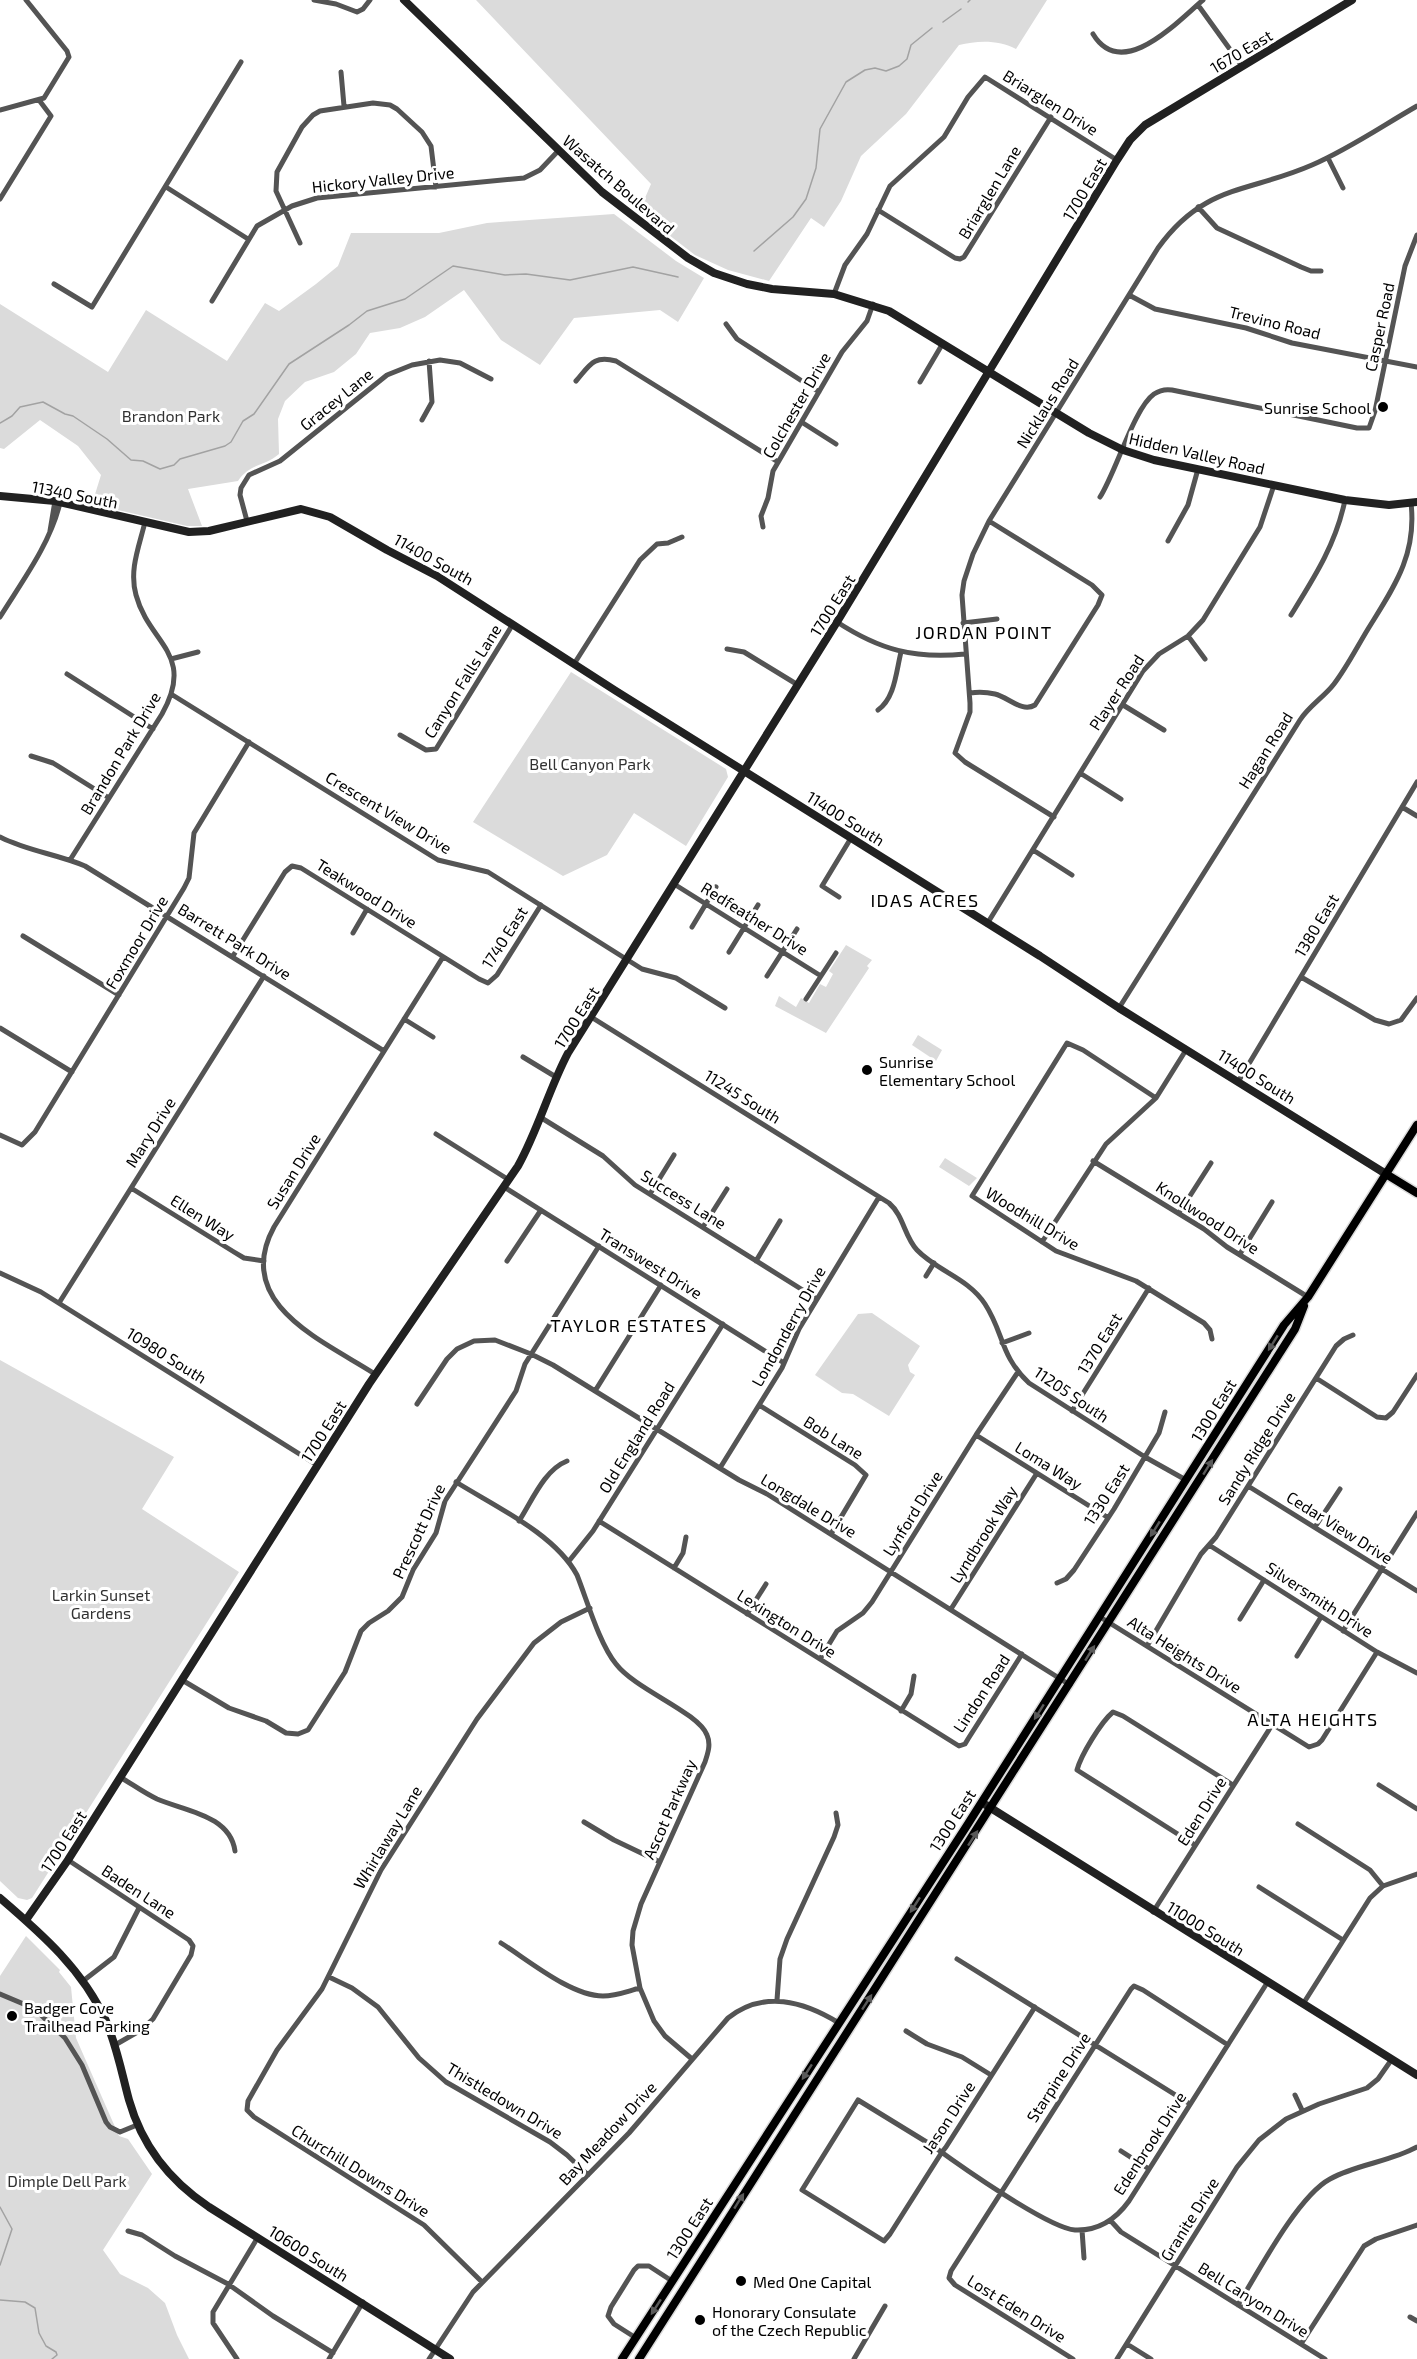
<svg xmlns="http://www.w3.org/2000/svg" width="1417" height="2359" viewBox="0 0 1417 2359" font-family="'Exo 2',sans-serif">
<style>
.green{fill:#dbdbdb}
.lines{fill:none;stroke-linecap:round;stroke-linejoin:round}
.stream{stroke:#a2a2a2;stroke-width:1.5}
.primary-casing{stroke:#dbdbdb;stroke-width:11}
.street{stroke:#545454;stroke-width:5}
.secondary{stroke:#212121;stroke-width:8}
.primary{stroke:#000;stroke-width:8}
.oneway{fill:#595959}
.poi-dot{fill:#000;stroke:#fff;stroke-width:2}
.labels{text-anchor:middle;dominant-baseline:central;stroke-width:6;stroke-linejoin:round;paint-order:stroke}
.street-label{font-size:16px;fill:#000;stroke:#fff}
.poi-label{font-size:16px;fill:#000;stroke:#fff;text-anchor:start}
.park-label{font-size:16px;fill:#323232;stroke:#fff}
.neighbourhood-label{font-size:18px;letter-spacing:1.5px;fill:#000;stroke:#fff}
</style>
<rect width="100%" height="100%" fill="#fff"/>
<path class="green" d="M 476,0 L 1047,0 L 1016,49 C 1000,40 978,40 959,45 L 906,114 L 861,156 L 841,201 L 824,227 L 811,218 L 769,281 L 728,270 L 695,255 L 639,212 L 651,184 Z
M 614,214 L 676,261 L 704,278 L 678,322 L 660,310 L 574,318 L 540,365 L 501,340 L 464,290 L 425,317 L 400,328 L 370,333 L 356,354 L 334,372 L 305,382 L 285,401 L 278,419 L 279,454 C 264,467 250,463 238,481 L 188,489 L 202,526 L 187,526 L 92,504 L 101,475 L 78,446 L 40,420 L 4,449 L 0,448 L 0,304 L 108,372 L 146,310 L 227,361 L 265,303 L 279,311 L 316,284 L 338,266 L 351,233 L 439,233 L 487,223 Z
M 571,672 L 726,769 L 728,777 L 686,846 L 634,813 L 607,855 L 563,876 L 473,822 Z
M 846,945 L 872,960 L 867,966 L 869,968 L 826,1033 L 775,1006 L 779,996 L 796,1007 L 801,998 L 809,1003 L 820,984 L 826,987 L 833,974 L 829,971 Z
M 918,1035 L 942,1050 L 936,1061 L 912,1045 Z
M 945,1158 L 977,1178 L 969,1186 L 939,1167 Z
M 872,1313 L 920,1346 L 908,1365 L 910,1372 L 915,1375 L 889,1416 L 853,1394 L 842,1393 L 815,1375 L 858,1314 Z
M 0,1360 L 174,1457 L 142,1509 L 239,1572 L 32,1898 L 27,1900 L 18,1898 L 0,1881 Z
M 26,1936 L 60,1970 L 59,1972 L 71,1987 L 76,2038 L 119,2136 L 128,2139 L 152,2174 L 103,2250 L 120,2274 L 148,2288 L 165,2303 L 177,2335 L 189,2359 L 0,2359 L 0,1976 Z"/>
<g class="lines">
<path class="stream" d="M 968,2 L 970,0
M 943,22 L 961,9
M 754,251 L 793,217 L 806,199 L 816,168 L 820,129 L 846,82 L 865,70 L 875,68 L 886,71 L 899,66 L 907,59 L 911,45 L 932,28
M 0,423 L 12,416 L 20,407 L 43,402 L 65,414 L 73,416 L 107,439 L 131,460 L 143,461 L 160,469 L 174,465 L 180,459 L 225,446 L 231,442 L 243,421 L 254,414 L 289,364 L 349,325 L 367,311 L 405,299 L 453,266 L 505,275 L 526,274 L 570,280 L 633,267 L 678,277
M 0,2207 L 12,2229 L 0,2265
M 0,2300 L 25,2302 L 35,2308 L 39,2333 L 46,2346 L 56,2352 L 57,2355 L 52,2359"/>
<defs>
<path id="primary" d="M 1386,1174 L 1417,1193
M 622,2359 L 966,1827 L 1284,1325 L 1308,1297 L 1417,1125
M 639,2359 L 1295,1329 L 1304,1306"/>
</defs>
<use href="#primary" class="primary-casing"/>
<path class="street" d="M 314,0 L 336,4 L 357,12 L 363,9 L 370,0
M 1198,5 L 1242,66
M 1093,34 C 1122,82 1177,22 1203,0
M 341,72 L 344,106
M 0,110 L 44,98 L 69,57 L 67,51 L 26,0
M 1328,158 L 1343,188
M 166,187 L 248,239
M 0,199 L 51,116 L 39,100
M 1198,207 L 1217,228 L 1301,267 L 1311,271 L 1321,271
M 878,210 L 955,258 L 960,259 L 964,257 L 1051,117
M 300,243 L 276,191 L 277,172 L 302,127 L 313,115 L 320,111 L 373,103 L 390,105 L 397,109 L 422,132 L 431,146 L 436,187
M 54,284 L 92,307 L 241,62
M 834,294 L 845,265 L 867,234 L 890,186 L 944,137 L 968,97 L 985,77 L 1117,160
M 1129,295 L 1155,309 L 1246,328 L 1292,343 L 1417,367
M 212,301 L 257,226 L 292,206 L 317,198 L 524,178 L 540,170 L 559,150
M 726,324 L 737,339 L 819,392
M 576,381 C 590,365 593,355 616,361 L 778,462
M 920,382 L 943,343
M 422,420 L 432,402 L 429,361
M 803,423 L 836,444
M 1100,497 C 1116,472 1134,408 1154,394 C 1160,390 1166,389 1172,390 L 1357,428 L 1369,428 L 1375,411 L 1405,266 L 1417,235
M 247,521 L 240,495 L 241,488 L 249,475 L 280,461 L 387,375 L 412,365 L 440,360 L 460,363 L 491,379
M 763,527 L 761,516 L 768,498 L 773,471 L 842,352 L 867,321 L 873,304
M 50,531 L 55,501
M 1168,541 L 1188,505 L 1198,469
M 1291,615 C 1314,578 1336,544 1345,500
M 0,617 C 23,580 50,544 60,503
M 837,622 C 880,650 914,659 965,654
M 963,623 L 997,619
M 1188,636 L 1205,659
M 727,649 L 744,652 L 798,685
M 171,659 L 198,652
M 574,664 L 640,560 L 657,544 L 668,543 L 682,537
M 67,674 L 153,729
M 970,693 C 978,692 986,692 995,694 C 1008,697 1022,713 1035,705 L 1098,605 L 1102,595 L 1092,585 L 989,521
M 171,694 L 438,860 L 488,872 L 642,969 L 676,978 L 725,1008
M 1123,705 L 1164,730
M 878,710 C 895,698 896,672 901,652
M 400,735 L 426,750 L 436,749 L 513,624
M 31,756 L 53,763 L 109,798
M 1080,773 L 1121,799
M 1402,807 L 1417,816
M 1054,817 L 965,762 L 955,753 L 970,712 L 970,703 L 962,595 L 964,581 L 973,554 L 989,521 L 1158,248 C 1204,184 1248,193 1312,165 C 1349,149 1382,126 1417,106
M 0,837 C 27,851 57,854 85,866 L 384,1051
M 1033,850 L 1072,875
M 70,860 L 162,714 C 196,653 149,644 136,595 C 129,570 139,547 145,522
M 674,884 L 821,976
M 839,897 L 822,886 L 851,838
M 987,924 L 1143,671 L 1159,654 L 1188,636 L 1203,620 L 1260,527 L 1274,485
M 692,927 L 716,887
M 353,933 L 367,909
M 23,936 L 119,995
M 729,952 L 758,905
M 233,956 L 285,872 L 292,866 L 301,868 L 479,979 L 488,983 L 497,975 L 541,905
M 767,976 L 797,929
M 1301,977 L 1375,1020 L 1389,1024 L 1401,1020 L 1417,998
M 806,999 L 836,953
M 1119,1008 L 1300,720 C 1309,706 1324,697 1334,684 C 1347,667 1357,647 1368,629 C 1394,587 1417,555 1411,503
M 591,1017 L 889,1203 C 904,1216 904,1236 917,1250 C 937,1271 968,1278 985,1304 C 1004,1333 1000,1356 1029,1383 L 1145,1457 L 1186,1480
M 404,1019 L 433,1037
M 0,1028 L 72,1072
M 523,1057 L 556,1077
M 1238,1082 L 1417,782
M 1156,1098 L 1083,1050 L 1067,1043 L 972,1196 L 1056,1251 L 1136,1281 L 1204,1323 L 1210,1330 L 1212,1339
M 540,1117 L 603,1156 L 635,1185 L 817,1299
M 436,1134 L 509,1180
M 0,1135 L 22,1145 L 35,1132 L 184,888 L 189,878 L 194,833 L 249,742
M 1093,1161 L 1204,1229 L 1227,1247 L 1308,1297
M 504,1187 L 784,1363
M 131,1188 L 234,1252 L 244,1258 L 264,1261
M 650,1194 L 674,1155
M 1179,1213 L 1211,1163
M 703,1227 L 727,1189
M 1042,1242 L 1106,1144 L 1156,1098 L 1186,1050
M 1240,1254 L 1272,1202
M 507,1261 L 541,1210
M 756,1261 L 780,1221
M 0,1273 L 41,1292 L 317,1465
M 926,1276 L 934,1263
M 59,1303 L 264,976
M 1002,1343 L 1029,1333
M 375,1374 C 324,1341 232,1304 274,1227 L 443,957
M 1316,1378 L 1377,1417 L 1386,1418 L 1393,1412 L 1417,1375
M 595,1391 L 661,1285
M 417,1404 L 447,1359 L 457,1349 L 474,1341 L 495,1340 L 531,1354 L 553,1365 L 739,1480 L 767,1494 L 1070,1685
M 759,1405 L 855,1465 L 866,1475 L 831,1534
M 1072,1411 L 1149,1288
M 976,1435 L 1107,1517
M 720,1468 L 782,1368 L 799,1329 L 879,1197
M 456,1482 C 496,1507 555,1534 577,1575 C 587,1600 599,1643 616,1664 C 636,1690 698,1712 707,1735 C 711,1744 708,1753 705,1762 L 641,1904 L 633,1931 L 632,1945 L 640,1988 L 654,2021 L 665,2036 L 692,2059
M 1248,1486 L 1417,1591
M 519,1521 C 532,1501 544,1470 567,1461
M 599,1521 L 959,1746 L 965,1744 L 968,1739 L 1022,1654
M 1315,1527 L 1340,1489
M 1209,1545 L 1377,1652 L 1417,1673
M 569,1561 L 593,1531 L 723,1324
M 674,1568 L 683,1553 L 686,1537
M 1057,1583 L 1066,1579 L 1074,1570 L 1114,1509 L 1159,1433 L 1165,1412
M 951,1609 L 1037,1473
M 747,1614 L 766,1584
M 1100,1617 L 1309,1747 L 1318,1744 L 1322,1740 L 1377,1652
M 1240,1619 L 1264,1580
M 1343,1631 L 1417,1513
M 1147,1646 L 1201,1554 L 1216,1537 L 1336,1346 L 1344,1339 L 1353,1335
M 1297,1656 L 1321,1617
M 820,1659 L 837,1631 L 863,1613 L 872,1602 L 976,1435 L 1018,1372
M 182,1680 L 229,1708 L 266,1721 L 286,1733 L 298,1734 L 308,1730 L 345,1672 L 361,1631 L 369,1623 L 388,1611 L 402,1597 L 413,1570 L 436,1533 L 445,1501 L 516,1391 L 525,1364 L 599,1246
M 901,1711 L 911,1694 L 914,1676
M 120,1777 C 132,1784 144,1793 157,1799 C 185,1811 230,1815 235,1851
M 1379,1785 L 1417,1809
M 584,1822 L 614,1840 L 660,1862
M 1298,1824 L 1370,1870 L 1383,1886
M 1195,1845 L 1077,1770 C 1081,1755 1101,1722 1113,1712 L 1123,1716 L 1233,1785
M 68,1860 L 189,1940 L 193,1946 L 191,1955 L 153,2019 L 141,2030 L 115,2045
M 1259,1887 L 1343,1940
M 1153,1912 L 1272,1725
M 501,1943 C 528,1960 571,1996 603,1996 C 616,1996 628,1991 640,1988
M 957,1959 L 1190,2104
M 329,1977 L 352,1988 L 378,2007 L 419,2058 L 446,2082 L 550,2142 L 567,2155 L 588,2175
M 83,1981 L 114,1957 L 139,1908
M 0,1994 L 26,2005 L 41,2015 L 65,2038 L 82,2065 L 106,2122 L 110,2127 L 120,2132 L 137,2125
M 777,2000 L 780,1959 L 787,1939 L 834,1837 L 838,1825 L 836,1813
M 1303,2004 L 1370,1898 L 1383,1886 L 1417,1874
M 1035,2007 L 946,2147 L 942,2152 L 890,2234 L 884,2241 L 802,2190 L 858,2100 L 933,2146 C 959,2165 1048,2228 1075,2230 C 1098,2231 1116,2219 1129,2201 L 1267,1983
M 906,2031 L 927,2044 L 962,2057 L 991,2075
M 1295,2095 L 1302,2110
M 1121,2151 L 1149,2169
M 1110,2220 L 1121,2232 L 1325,2359
M 1082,2230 L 1084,2258
M 128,2231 L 142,2235 L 175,2256 L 228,2284 L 273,2316 L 333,2353
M 482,2282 L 424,2225 L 254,2117 L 247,2110 L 248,2101 L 277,2050 L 322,1989 L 381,1870 L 477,1719 L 534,1643 L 561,1622 L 590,1608
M 1238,2305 C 1258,2272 1298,2196 1330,2179 C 1357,2164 1390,2162 1417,2147
M 1410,2317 L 1417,2321
M 636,2338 L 614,2324 L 608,2316 L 611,2307 L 634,2270 L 638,2266 L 649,2266 L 672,2281
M 1127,2344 L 1151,2359
M 1301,2344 L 1364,2246 L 1376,2239 L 1417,2225
M 237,2359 L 213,2323 L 213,2312 L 258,2237
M 329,2359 L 363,2302
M 429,2359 L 473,2292 L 629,2133 L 728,2018 C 764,1990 803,2001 839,2023
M 854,2359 L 885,2306
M 1073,2359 L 955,2285 L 949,2278 L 951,2271 L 1131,1989 L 1134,1986 L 1143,1990 L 1228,2045
M 1117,2359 L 1237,2167 L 1259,2140 L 1286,2119 L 1319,2104 L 1367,2088 L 1378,2079 L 1392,2059"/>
<path class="secondary" d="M 404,0 L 602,192 L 688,258 L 714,273 L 747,284 L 772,289 L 834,294 L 889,311 L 1089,433 L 1123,450 L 1154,460 L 1345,500 L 1389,505 L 1417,502
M 0,496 L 55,501 L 189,532 L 209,531 L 301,509 L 330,517 L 387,550 L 437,576 L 616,691 L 1040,956 L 1119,1008 L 1386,1174
M 986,1805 L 1417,2075
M 0,1898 C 42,1934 83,1970 106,2021 C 117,2047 122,2074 129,2100 C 142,2146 170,2181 209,2207 L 450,2359
M 26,1920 L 68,1860 L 369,1384 L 518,1166 C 538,1130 549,1089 568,1053 L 837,622 L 1117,160 L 1130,140 L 1145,125 L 1352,0"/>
<use href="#primary" class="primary"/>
</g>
<defs><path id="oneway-solid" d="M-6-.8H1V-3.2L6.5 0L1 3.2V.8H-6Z" transform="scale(1.5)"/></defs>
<g class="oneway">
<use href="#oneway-solid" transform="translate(1273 1343) rotate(122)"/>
<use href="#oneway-solid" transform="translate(1208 1467) rotate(-58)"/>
<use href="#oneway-solid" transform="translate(1155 1529) rotate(122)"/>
<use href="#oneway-solid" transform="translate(1090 1653) rotate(-58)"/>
<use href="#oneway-solid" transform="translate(1039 1712) rotate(122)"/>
<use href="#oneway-solid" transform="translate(973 1838) rotate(-57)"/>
<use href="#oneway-solid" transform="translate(915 1905) rotate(123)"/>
<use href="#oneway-solid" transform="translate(867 2002) rotate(-57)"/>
<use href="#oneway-solid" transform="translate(807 2072) rotate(123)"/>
<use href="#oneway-solid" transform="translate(739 2201) rotate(-58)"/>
<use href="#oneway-solid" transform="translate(656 2307) rotate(123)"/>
</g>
<g class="poi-dot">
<circle cx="1383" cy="407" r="6"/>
<circle cx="867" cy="1070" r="6"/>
<circle cx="12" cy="2016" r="6"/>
<circle cx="741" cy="2281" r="6"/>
<circle cx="700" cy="2320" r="6"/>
</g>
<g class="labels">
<g class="street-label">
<text transform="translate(1241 51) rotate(-31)">1670 East</text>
<text transform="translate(1051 102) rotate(32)">Briarglen Drive</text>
<text transform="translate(383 179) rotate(-6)">Hickory Valley Drive</text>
<text transform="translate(619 184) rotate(41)">Wasatch Boulevard</text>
<text transform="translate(1084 189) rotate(-59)">1700 East</text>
<text transform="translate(989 192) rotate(-59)">Briarglen Lane</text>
<text transform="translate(1275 322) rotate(14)">Trevino Road</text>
<text transform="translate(1379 327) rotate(-78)">Casper Road</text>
<text transform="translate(336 399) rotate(-39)">Gracey Lane</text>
<text transform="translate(1047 403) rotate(-58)">Nicklaus Road</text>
<text transform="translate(796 405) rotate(-60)">Colchester Drive</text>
<text transform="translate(1197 453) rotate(13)">Hidden Valley Road</text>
<text transform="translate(75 494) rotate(11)">11340 South</text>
<text transform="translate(434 559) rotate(29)">11400 South</text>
<text transform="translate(832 605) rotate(-58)">1700 East</text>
<text transform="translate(462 681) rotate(-58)">Canyon Falls Lane</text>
<text transform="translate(1116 692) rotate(-57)">Player Road</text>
<text transform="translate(1265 750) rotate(-58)">Hagan Road</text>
<text transform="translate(120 753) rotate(-59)">Brandon Park Drive</text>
<text transform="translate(389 812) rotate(31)">Crescent View Drive</text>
<text transform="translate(846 818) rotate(32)">11400 South</text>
<text transform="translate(367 893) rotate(32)">Teakwood Drive</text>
<text transform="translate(755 918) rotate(32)">Redfeather Drive</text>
<text transform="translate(1316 925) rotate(-59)">1380 East</text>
<text transform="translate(504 937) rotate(-57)">1740 East</text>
<text transform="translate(235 941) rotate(32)">Barrett Park Drive</text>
<text transform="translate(136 942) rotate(-59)">Foxmoor Drive</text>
<text transform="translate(576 1017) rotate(-58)">1700 East</text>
<text transform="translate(1257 1076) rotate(32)">11400 South</text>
<text transform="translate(743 1096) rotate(32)">11245 South</text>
<text transform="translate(150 1132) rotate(-58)">Mary Drive</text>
<text transform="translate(293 1171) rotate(-58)">Susan Drive</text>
<text transform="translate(684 1199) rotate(32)">Success Lane</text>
<text transform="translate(203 1217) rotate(32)">Ellen Way</text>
<text transform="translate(1208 1217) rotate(33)">Knollwood Drive</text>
<text transform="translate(1033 1218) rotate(31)">Woodhill Drive</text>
<text transform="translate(651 1263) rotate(32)">Transwest Drive</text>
<text transform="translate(788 1326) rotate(-61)">Londonderry Drive</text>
<text transform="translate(1099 1343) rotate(-58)">1370 East</text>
<text transform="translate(167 1355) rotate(32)">10980 South</text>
<text transform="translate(1072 1394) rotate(34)">11205 South</text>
<text transform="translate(1213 1410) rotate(-58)">1300 East</text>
<text transform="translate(323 1431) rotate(-58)">1700 East</text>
<text transform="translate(636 1437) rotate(-58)">Old England Road</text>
<text transform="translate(834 1437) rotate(32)">Bob Lane</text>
<text transform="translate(1256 1448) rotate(-58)">Sandy Ridge Drive</text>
<text transform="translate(1049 1465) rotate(32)">Loma Way</text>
<text transform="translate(1106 1494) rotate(-57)">1330 East</text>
<text transform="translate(809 1505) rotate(31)">Longdale Drive</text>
<text transform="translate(912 1513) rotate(-58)">Lynford Drive</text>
<text transform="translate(1340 1527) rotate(32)">Cedar View Drive</text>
<text transform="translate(418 1531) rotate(-65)">Prescott Drive</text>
<text transform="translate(983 1534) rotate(-58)">Lyndbrook Way</text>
<text transform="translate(1320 1599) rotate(33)">Silversmith Drive</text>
<text transform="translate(787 1623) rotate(32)">Lexington Drive</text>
<text transform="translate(1185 1654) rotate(32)">Alta Heights Drive</text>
<text transform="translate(981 1693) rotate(-57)">Lindon Road</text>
<text transform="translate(669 1809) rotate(-66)">Ascot Parkway</text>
<text transform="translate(1201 1811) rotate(-58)">Eden Drive</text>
<text transform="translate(952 1820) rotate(-57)">1300 East</text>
<text transform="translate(387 1837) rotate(-59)">Whirlaway Lane</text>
<text transform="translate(63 1841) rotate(-57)">1700 East</text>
<text transform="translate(139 1891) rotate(33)">Baden Lane</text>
<text transform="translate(1206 1928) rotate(32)">11000 South</text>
<text transform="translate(1058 2077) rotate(-57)">Starpine Drive</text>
<text transform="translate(505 2100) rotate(31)">Thistledown Drive</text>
<text transform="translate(948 2117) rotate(-57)">Jason Drive</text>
<text transform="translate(607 2133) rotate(-47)">Bay Meadow Drive</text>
<text transform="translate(1149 2143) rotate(-57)">Edenbrook Drive</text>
<text transform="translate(361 2170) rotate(32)">Churchill Downs Drive</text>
<text transform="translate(1189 2219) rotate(-58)">Granite Drive</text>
<text transform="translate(689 2228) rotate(-57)">1300 East</text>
<text transform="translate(309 2253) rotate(32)">10600 South</text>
<text transform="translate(1254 2299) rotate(32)">Bell Canyon Drive</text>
<text transform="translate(1017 2308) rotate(32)">Lost Eden Drive</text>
</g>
<g class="poi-label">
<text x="1371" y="407" text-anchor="end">Sunrise School</text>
<text x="879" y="1061">Sunrise<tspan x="879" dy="18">Elementary School</tspan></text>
<text x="24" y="2007">Badger Cove<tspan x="24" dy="18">Trailhead Parking</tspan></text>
<text x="753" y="2281">Med One Capital</text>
<text x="712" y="2311">Honorary Consulate<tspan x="712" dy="18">of the Czech Republic</tspan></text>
</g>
<g class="park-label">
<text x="171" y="415">Brandon Park</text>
<text x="590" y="763">Bell Canyon Park</text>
<text x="101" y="1594">Larkin Sunset<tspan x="101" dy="18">Gardens</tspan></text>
<text x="67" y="2180">Dimple Dell Park</text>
</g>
<g class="neighbourhood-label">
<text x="984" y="632">JORDAN POINT</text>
<text x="925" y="900">IDAS ACRES</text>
<text x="629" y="1325">TAYLOR ESTATES</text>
<text x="1313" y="1719">ALTA HEIGHTS</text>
</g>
</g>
</svg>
